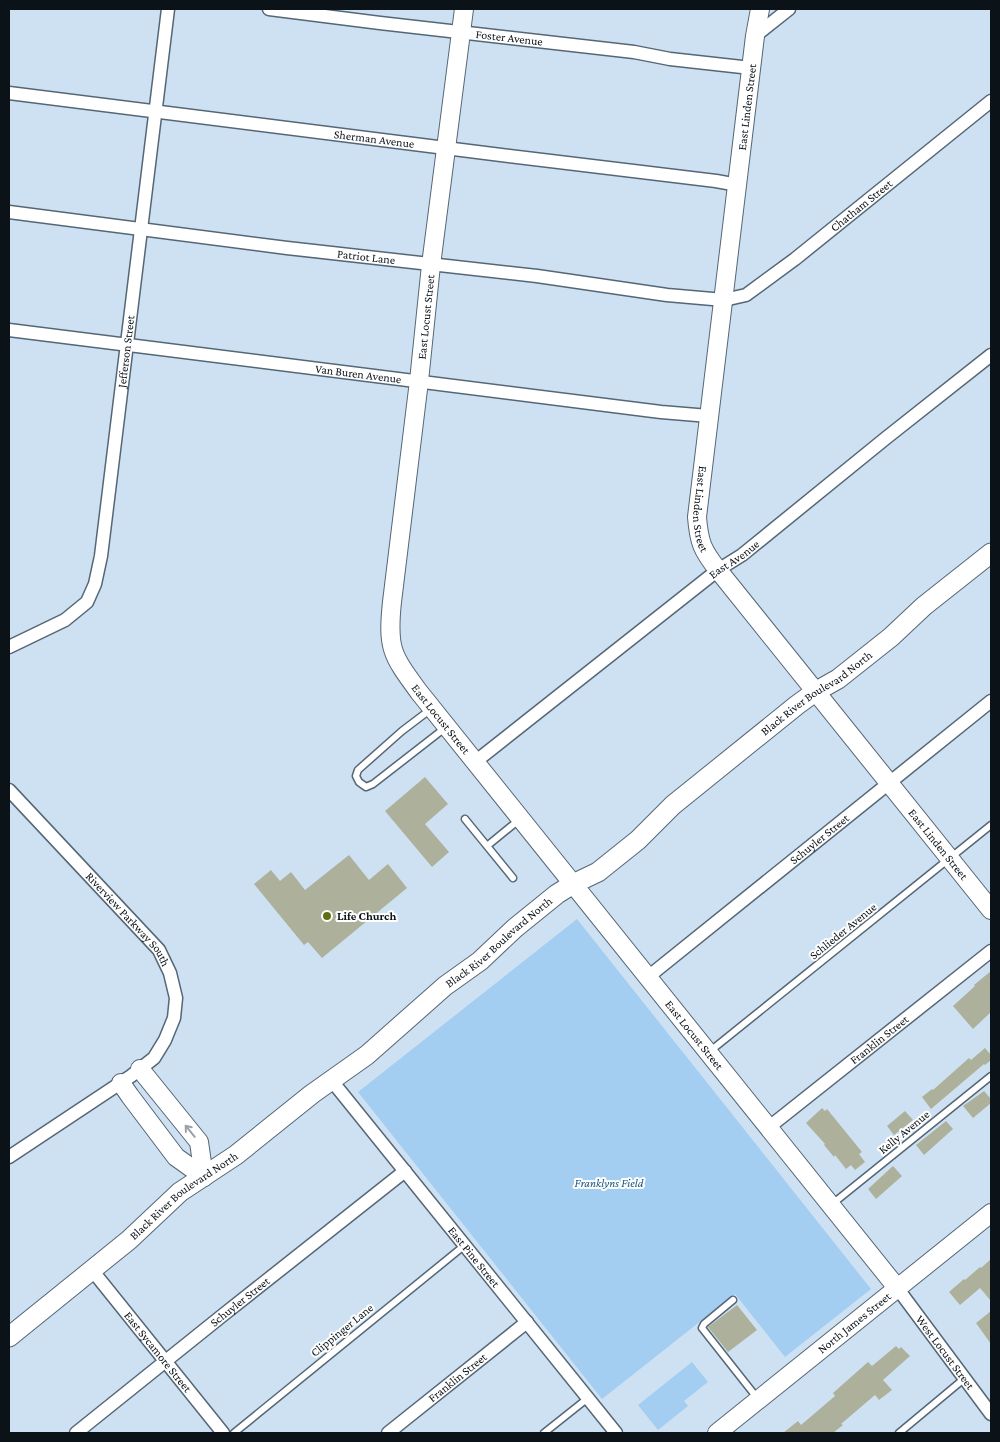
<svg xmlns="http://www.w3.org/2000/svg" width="1000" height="1442" viewBox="0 0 1000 1442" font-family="'Crimson Pro',serif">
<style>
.green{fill:#a3cef2}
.building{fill:#adb19b}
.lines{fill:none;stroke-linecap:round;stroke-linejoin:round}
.lane-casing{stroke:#556675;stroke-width:9}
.street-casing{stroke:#556675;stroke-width:15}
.secondary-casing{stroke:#556675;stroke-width:20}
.primary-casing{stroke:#556675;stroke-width:21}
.lane{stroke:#fff;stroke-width:6}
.street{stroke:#fff;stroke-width:12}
.secondary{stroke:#fff;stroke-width:18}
.primary{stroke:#fff;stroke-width:19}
.oneway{stroke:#9da0a3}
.poi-dot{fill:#626d16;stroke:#fff;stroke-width:2}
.labels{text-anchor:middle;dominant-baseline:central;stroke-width:4;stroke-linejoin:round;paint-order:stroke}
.street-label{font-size:12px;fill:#0b1218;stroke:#fff}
.poi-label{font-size:12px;font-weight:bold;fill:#0b1218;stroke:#fff;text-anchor:start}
.park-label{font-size:12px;font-style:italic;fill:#10517b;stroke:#fff}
</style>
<rect width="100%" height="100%" fill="#cee1f2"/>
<path class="green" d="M 577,919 L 871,1289 L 785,1357 L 735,1294 L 602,1399 L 358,1092 Z
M 692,1362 L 708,1382 L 684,1401 L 688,1406 L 658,1430 L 638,1405 Z"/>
<path class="building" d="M 425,777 L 448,804 L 425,824 L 449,852 L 432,867 L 385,811 Z
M 349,855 L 369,880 L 388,864 L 407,888 L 322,958 L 308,942 L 304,945 L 254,884 L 271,870 L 280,881 L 291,872 L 305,890 Z
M 991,971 L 991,1012 L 973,1029 L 953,1006 L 975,986 L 974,985 Z
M 985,1048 L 991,1055 L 991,1060 L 985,1065 L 984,1064 L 931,1109 L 922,1097 L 932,1089 L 933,1090 L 969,1058 L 971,1060 Z
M 984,1091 L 991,1099 L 991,1103 L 973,1118 L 963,1106 Z
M 822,1108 L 825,1111 L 827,1109 L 862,1152 L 859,1154 L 865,1162 L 855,1170 L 851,1165 L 846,1169 L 835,1155 L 834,1157 L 824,1145 L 825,1144 L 806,1123 Z
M 905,1111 L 913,1120 L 894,1135 L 887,1126 Z
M 946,1121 L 953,1129 L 924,1155 L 916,1145 Z
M 893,1166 L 902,1176 L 876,1199 L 868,1189 Z
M 991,1259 L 991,1301 L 980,1288 L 960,1305 L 949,1292 L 964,1279 L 965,1280 L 980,1267 L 981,1268 Z
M 737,1305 L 757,1330 L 728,1352 L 708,1327 Z
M 991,1311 L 991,1344 L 976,1323 Z
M 896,1346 L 899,1349 L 901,1347 L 910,1356 L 883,1380 L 892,1390 L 879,1400 L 875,1395 L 841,1424 L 843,1425 L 833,1433 L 783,1433 L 798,1421 L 801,1425 L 835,1396 L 833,1393 L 868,1362 L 872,1366 Z"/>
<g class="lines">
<defs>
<path id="lane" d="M 431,709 L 402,731 L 358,770 L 356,776 L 359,782 L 366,787 L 373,784 L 445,728
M 465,819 L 487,846
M 513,878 L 487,846 L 520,819
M 709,1052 L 991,825
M 831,1205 L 991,1076
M 733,1300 L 704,1324 L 702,1328 L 758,1399
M 234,1433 L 465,1245
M 544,1433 L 588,1398
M 899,1433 L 965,1378"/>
<g id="street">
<path id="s1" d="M 269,9 L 380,23 L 634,52 L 670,59 L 751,68"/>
<path d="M 755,36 L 789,9"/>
<path id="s2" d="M 9,93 L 501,155 L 716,181 L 738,185"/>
<path id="s3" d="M 9,212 L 287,248 L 537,276 L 667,295 L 724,300 L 746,295 L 795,259 L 991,101"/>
<path id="s4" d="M 9,330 L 661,412 L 709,416"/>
<path id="s5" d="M 9,647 L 65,620 L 87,602 L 95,584 L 101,556 L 168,9"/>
<path id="s6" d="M 475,762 L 718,570 L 742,555 L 886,438 L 991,355"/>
<path id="s7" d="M 9,790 L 159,950 L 170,973 L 176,998 L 174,1018 L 165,1040 L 154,1058 L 131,1076 L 9,1157"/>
<path id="s8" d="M 648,977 L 991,701"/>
<path id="s9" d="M 332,1081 L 616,1433"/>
<path id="s10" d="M 768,1128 L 991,951"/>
<path id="s11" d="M 92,1270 L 223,1433"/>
<path id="s12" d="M 898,1289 L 991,1414"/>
<path id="s13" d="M 76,1433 L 223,1315 L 405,1171"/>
<path id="s14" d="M 388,1433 L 527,1322"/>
</g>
<g id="secondary">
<path id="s15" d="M 464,9 L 431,265 L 419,381 L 392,602 C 387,649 392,655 419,692 L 898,1289"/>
<path id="s16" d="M 760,9 L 755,36 L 697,517 C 699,542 702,550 718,570 L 991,910"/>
<path d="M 140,1069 L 199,1142 L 204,1177"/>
<path d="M 121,1083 L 130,1096 L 176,1157 L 204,1177"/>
<path id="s17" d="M 717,1433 L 991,1213"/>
</g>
<g id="primary">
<path id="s18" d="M 9,1337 L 129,1240 L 180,1192 L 236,1155 L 312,1094 L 367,1055 L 445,986 L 480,961 L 515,928 L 557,894 L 573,884 L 598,872 L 638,840 L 673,805 L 797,705 L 815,692 L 838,679 L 891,637 L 924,606 L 991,553"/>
</g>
</defs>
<use href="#lane" class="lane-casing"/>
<use href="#street" class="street-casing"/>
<use href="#secondary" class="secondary-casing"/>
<use href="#primary" class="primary-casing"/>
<use href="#lane" class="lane"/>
<use href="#street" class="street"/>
<use href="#secondary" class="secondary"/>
<use href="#primary" class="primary"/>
</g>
<defs><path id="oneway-shaft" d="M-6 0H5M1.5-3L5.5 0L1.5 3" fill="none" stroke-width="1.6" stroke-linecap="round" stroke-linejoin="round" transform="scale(1.25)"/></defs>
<use class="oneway" href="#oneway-shaft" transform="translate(190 1131) rotate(-129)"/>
<circle class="poi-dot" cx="327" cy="916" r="5"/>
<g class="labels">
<g class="street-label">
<text stroke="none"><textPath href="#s1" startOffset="242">Foster Avenue</textPath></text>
<text transform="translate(747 107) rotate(-83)">East Linden Street</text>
<text stroke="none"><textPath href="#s2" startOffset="368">Sherman Avenue</textPath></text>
<text stroke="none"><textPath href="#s3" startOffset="889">Chatham Street</textPath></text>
<text stroke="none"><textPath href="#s3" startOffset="360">Patriot Lane</textPath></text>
<text transform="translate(426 317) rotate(-84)">East Locust Street</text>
<text stroke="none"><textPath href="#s5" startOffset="345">Jefferson Street</textPath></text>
<text stroke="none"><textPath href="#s4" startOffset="352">Van Buren Avenue</textPath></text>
<text stroke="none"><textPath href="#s16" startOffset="504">East Linden Street</textPath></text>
<text stroke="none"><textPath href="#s6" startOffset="329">East Avenue</textPath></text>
<text stroke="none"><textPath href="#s18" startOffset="1035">Black River Boulevard North</textPath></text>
<text stroke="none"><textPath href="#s15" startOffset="730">East Locust Street</textPath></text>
<text stroke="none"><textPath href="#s8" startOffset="220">Schuyler Street</textPath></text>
<text stroke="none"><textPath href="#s16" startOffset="922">East Linden Street</textPath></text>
<text stroke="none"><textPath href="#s7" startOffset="176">Riverview Parkway South</textPath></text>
<text transform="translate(843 931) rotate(-39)">Schlieder Avenue</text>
<text stroke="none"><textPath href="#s18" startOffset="630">Black River Boulevard North</textPath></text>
<text stroke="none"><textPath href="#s15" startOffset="1135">East Locust Street</textPath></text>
<text stroke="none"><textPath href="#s10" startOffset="142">Franklin Street</textPath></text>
<text transform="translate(904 1132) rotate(-39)">Kelly Avenue</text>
<text stroke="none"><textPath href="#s18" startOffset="225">Black River Boulevard North</textPath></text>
<text stroke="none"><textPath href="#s9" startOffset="226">East Pine Street</textPath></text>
<text stroke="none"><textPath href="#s13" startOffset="210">Schuyler Street</textPath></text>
<text stroke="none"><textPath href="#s17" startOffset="176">North James Street</textPath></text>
<text transform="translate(342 1330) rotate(-39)">Clippinger Lane</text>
<text stroke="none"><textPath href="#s11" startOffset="105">East Sycamore Street</textPath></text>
<text stroke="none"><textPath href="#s12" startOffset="79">West Locust Street</textPath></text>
<text stroke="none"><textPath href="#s14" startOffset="89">Franklin Street</textPath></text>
</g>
<g class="poi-label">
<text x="337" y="916">Life Church</text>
</g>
<g class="park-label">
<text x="609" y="1183">Franklyns Field</text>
</g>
</g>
<rect width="1000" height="1442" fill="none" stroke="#0b1218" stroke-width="20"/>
</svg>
